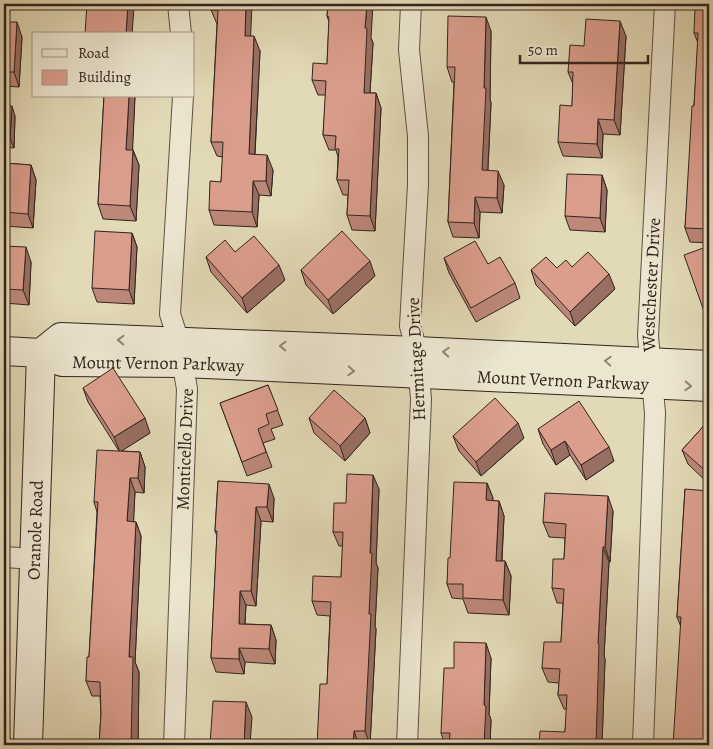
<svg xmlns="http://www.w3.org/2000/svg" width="713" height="749" viewBox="0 0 713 749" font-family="Alegreya,serif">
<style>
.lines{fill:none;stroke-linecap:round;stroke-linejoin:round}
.street-casing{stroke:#5e5143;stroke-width:22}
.secondary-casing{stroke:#32241d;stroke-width:30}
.street{stroke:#ece6d0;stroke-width:20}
.secondary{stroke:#ece6d0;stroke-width:28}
.wall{fill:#bc8879;stroke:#32241d}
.shaded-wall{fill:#996f63;stroke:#32241d}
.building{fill:#db9e8d;stroke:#32241d}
.oneway{stroke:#8f8576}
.labels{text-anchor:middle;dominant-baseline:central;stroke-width:4;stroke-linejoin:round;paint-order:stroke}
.street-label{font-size:18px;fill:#32241d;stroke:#ece6d0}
</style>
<rect width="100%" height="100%" fill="#e2d9b6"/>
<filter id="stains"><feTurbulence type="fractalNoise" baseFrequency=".004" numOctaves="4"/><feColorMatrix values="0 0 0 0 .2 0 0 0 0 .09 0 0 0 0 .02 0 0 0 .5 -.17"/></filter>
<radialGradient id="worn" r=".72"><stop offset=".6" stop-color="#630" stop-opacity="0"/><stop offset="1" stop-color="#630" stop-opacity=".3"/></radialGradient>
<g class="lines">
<defs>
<g id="street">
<path d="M 178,4 L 181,34"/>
<path d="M 4,557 L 35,559"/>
<path id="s1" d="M 174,745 L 187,389 L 179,342 L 170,314 L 183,96"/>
<path d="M 407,745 L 421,399 L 417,351 L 410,326 L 418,185 L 418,136 L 409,50 L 411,4"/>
<path id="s2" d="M 643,745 L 655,413 L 648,336 L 665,4"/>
</g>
<g id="secondary">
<path id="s3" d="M 4,351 L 41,353 L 62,362 L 183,363 L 709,387"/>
<path d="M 41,353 L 61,337 L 417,351 L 709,365"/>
<path id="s4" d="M 28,745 L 41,353"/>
</g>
</defs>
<use href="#street" class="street-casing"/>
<use href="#secondary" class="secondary-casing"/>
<use href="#street" class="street"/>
<use href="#secondary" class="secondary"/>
</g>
<path class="wall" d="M 4,4 L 30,4 L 30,9 L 4,8 Z
M 212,4 L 251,36 L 260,51 L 255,155 L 273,170 L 271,196 L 259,195 L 257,227 L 214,225 L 209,210 L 221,182 L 223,157 L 217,156 L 211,142 L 217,24 L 211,10 Z
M 328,4 L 371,38 L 373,43 L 370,93 L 376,93 L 381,108 L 375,231 L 352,230 L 347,215 L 348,195 L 343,195 L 337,180 L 338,157 L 336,150 L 329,150 L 323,135 L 326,95 L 318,95 L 312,80 L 327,64 L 329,22 L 327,16 Z
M 709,5 L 709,243 L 690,242 L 685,228 L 694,106 L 698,43 L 694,33 L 709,9 Z
M 4,22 L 22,37 L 19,87 L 4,86 Z
M 491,31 L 490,99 L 491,103 L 488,170 L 504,185 L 502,213 L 480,212 L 479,238 L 453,237 L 448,222 L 454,82 L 452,82 L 447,67 Z
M 626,36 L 620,135 L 603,134 L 602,158 L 563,156 L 558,142 L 572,106 L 573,84 L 568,72 L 584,46 Z
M 104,96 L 135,96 L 132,150 L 133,150 L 139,165 L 136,221 L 103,219 L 98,204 Z
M 4,106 L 15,116 L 14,148 L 4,147 Z
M 4,163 L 31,165 L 36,180 L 33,228 L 4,226 Z
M 602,175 L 607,190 L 605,232 L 570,230 L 565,216 Z
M 132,233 L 137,247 L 134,304 L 97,302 L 92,288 Z
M 4,246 L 31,262 L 29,305 L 4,303 Z
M 709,246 L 709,327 L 705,314 Z
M 235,252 L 285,280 L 247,313 L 211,272 L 206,257 Z
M 444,258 L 488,264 L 515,283 L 520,298 L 476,322 L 449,273 Z
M 572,267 L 615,289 L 575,326 L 536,285 L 531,270 Z
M 301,270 L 375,276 L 333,314 L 306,285 Z
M 268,385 L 283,425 L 271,429 L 275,439 L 263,443 L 272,467 L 247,476 L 220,403 Z
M 83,388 L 150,433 L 121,451 L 140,452 L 145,467 L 144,493 L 135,492 L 133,522 L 136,522 L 141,536 L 135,662 L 139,672 L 138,745 L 99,745 L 101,714 L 100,696 L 92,696 L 86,681 L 89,657 L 97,512 L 94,502 L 119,451 L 88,402 Z
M 309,418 L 365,418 L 370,433 L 345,461 L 314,433 Z
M 709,420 L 709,484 L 688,464 L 682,450 Z
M 538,429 L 614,461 L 586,480 L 570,455 L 556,465 L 543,444 Z
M 453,436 L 524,438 L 481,476 L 459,451 Z
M 218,481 L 274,498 L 273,522 L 261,521 L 256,606 L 246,605 L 245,624 L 271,625 L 276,640 L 275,664 L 245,662 L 244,674 L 216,672 L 211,658 L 217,536 L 215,531 Z
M 487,483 L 493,498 L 492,501 L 499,501 L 504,516 L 502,561 L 505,561 L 511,576 L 509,615 L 468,613 L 463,599 L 452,598 L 447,584 L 450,558 Z
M 379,489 L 376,563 L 378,568 L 375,626 L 376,629 L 370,745 L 317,745 L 327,684 L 330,616 L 317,615 L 312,601 L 341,577 L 343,546 L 339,546 L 333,532 L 346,503 Z
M 685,489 L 681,627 L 677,617 Z
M 613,511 L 610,562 L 609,562 L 604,656 L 605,659 L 602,745 L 539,745 L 565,732 L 567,709 L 564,709 L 558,695 L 559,683 L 548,682 L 542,668 L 561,642 L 563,603 L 557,603 L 552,588 L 564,559 L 565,538 L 549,537 L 543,522 Z
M 491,658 L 489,714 L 491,720 L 490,745 L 445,745 L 441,733 Z"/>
<path class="shaded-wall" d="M 128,4 L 133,4 L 134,7 L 132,34 L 126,34 Z
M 246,4 L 252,4 L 250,50 L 245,36 Z
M 367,4 L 373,4 L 371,38 L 373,43 L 369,108 L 364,93 L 365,28 Z
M 486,17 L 491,31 L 490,99 L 491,103 L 487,185 L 482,170 Z
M 620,21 L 626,36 L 620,135 L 614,120 Z
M 17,22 L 22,37 L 19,87 L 14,72 Z
M 254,36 L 260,51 L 254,169 L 249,154 Z
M 376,93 L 381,108 L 375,231 L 370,216 Z
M 129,96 L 135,96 L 132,164 L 126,150 Z
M 12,106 L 15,116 L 14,148 L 10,138 Z
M 598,119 L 603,134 L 602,158 L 597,144 Z
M 133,150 L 139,165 L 136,221 L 130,206 Z
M 267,155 L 273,170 L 271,196 L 266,181 Z
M 31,165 L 36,180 L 33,228 L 28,214 Z
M 498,171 L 504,185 L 502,213 L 497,198 Z
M 602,175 L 607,190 L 605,232 L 600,218 Z
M 253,181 L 259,195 L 257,227 L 252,212 Z
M 475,197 L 480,212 L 479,238 L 474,223 Z
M 132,233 L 137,247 L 134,304 L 129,290 Z
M 26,247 L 31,262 L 29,305 L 23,290 Z
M 370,261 L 375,276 L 333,314 L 328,300 Z
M 279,265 L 285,280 L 247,313 L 242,298 Z
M 609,274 L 615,289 L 575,326 L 570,312 Z
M 145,418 L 150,433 L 120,452 L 114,437 Z
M 365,418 L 370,433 L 345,461 L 340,446 Z
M 518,423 L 524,438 L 481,476 L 476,462 Z
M 565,441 L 570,455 L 556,465 L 551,450 Z
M 609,447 L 614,461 L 586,480 L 581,465 Z
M 140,452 L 145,467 L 144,493 L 138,478 Z
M 373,475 L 379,489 L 376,563 L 378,568 L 375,626 L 376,629 L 370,745 L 365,731 Z
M 130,478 L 135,492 L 133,536 L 127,521 Z
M 487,483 L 493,498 L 492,515 L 486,500 Z
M 269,484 L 274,498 L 273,522 L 267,507 Z
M 608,496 L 613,511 L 610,562 L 605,547 Z
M 499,501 L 504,516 L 501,575 L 496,561 Z
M 256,507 L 261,521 L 256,606 L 251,591 Z
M 136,522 L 141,536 L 135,662 L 139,672 L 138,744 L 138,745 L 131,745 L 129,657 Z
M 603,547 L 609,562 L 604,656 L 605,659 L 602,745 L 596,745 L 598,644 Z
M 505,561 L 511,576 L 509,615 L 503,600 Z
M 240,591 L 246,605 L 244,638 L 239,624 Z
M 271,625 L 276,640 L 275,664 L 269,649 Z
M 486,643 L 491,658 L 489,714 L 491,720 L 490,745 L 484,745 L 484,705 Z
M 239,648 L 245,662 L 244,674 L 239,659 Z
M 246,702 L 252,717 L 250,745 L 244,745 Z
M 354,731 L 359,745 L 353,745 Z"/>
<path class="building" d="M 87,4 L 128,4 L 126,34 L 85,34 Z
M 212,4 L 246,4 L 245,36 L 254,36 L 249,154 L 267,155 L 266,181 L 253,181 L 252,212 L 209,210 L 210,181 L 221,182 L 223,142 L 211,142 L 218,10 L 211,10 Z
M 328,4 L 367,4 L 365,28 L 367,29 L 364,93 L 376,93 L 370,216 L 347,215 L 349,180 L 337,180 L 339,149 L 335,149 L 336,136 L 323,135 L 326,81 L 312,80 L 313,63 L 327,64 L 329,17 L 327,16 Z
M 709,5 L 709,229 L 685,228 L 692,106 L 694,106 L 698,33 L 694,33 L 695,8 L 709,9 Z
M 448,16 L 486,17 L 484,88 L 486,88 L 482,170 L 498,171 L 497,198 L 475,197 L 474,223 L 448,222 L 455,67 L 447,67 Z
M 586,19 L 620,21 L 614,120 L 598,119 L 597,144 L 558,142 L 560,105 L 572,106 L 573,72 L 568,72 L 570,45 L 584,46 Z
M 4,22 L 17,22 L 14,72 L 4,72 Z
M 104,96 L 129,96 L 126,150 L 133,150 L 130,206 L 98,204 Z
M 4,106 L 12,106 L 10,138 L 4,137 Z
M 4,163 L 31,165 L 28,214 L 4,212 Z
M 567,174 L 602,175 L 600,218 L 565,216 Z
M 95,231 L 132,233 L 129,290 L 92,288 Z
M 342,231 L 370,261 L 328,300 L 301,270 Z
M 254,236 L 279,265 L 242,298 L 206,257 L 225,240 L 235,252 Z
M 475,241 L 488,264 L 500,257 L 515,283 L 471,308 L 444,258 Z
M 4,246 L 26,247 L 23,290 L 4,289 Z
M 709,246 L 709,312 L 705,314 L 684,255 Z
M 588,252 L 609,274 L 570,312 L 531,270 L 546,257 L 557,268 L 566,260 L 572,267 Z
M 113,368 L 145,418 L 114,437 L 83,388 Z
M 268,385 L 278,410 L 266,414 L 269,424 L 258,429 L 266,452 L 242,462 L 220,403 Z
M 334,390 L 365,418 L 340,446 L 309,418 Z
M 495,398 L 518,423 L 476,462 L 453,436 Z
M 579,401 L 609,447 L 581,465 L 565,441 L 551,450 L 538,429 Z
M 709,420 L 709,472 L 708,473 L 682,450 Z
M 97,450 L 140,452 L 138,478 L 130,478 L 127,521 L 136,522 L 129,657 L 133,657 L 131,745 L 99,745 L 101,714 L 100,682 L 86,681 L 87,657 L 89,657 L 98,502 L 94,502 Z
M 347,474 L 373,475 L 370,553 L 372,553 L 369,614 L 371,614 L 365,731 L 354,731 L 353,745 L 317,745 L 320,684 L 327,684 L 331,602 L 312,601 L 313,576 L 341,577 L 343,532 L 333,532 L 334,503 L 346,503 Z
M 218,481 L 269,484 L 267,507 L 256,507 L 251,591 L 240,591 L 239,624 L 271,625 L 269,649 L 239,648 L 239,659 L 211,658 L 217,531 L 215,531 Z
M 454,482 L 487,483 L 486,500 L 499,501 L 496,561 L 505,561 L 503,600 L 463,598 L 463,584 L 447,584 L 448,558 L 450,558 Z
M 685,489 L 709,491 L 709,745 L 673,745 L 681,617 L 677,617 Z
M 545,493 L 608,496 L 605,547 L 603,547 L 598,644 L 599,645 L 596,745 L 539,745 L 540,731 L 565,732 L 567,695 L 558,695 L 560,669 L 542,668 L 544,642 L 561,642 L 564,589 L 552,588 L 553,559 L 564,559 L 566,524 L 543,522 Z
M 454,642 L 486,643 L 484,705 L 486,706 L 484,745 L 449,745 L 450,733 L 441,733 L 444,668 L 454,668 Z
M 213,701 L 246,702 L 244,745 L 210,745 Z"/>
<defs><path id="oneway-chevron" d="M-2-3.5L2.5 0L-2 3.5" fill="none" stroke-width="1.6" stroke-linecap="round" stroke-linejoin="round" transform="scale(1.25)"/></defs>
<g class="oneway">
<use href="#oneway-chevron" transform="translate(121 340) rotate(-178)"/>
<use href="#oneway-chevron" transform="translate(283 346) rotate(-178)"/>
<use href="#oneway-chevron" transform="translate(446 352) rotate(-177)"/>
<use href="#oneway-chevron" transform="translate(608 361) rotate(-177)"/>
<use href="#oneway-chevron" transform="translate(351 371) rotate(3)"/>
<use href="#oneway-chevron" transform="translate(688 386) rotate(3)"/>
</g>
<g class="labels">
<g class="street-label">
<text stroke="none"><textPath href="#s2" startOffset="461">Westchester Drive</textPath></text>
<text transform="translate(416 359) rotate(-93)">Hermitage Drive</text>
<text stroke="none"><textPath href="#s3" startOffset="156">Mount Vernon Parkway</textPath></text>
<text stroke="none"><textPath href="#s3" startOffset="561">Mount Vernon Parkway</textPath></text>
<text stroke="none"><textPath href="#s1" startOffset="296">Monticello Drive</textPath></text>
<text stroke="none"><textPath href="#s4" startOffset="215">Oranole Road</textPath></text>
</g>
</g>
<rect width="713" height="749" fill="none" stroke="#e2d9b6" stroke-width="20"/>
<rect x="5" y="5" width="703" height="739" fill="none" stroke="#32241d" stroke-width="2.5"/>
<rect x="10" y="10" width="693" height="729" fill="none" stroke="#32241d"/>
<rect x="32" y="32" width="162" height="65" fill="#ece6d0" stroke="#a29888"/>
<rect x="42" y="49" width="25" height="8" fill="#ece6d0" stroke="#a29888"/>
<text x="78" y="58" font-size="15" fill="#32241d">Road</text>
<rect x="42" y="70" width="25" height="15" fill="#db9e8d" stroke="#a29888"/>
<text x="78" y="82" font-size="15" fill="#32241d">Building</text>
<path d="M520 55v8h128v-8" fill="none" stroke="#32241d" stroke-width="2.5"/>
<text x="528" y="55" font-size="15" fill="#32241d" stroke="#ece6d0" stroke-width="4" paint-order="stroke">50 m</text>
<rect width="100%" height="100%" filter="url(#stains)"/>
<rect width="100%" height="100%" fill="url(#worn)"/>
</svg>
